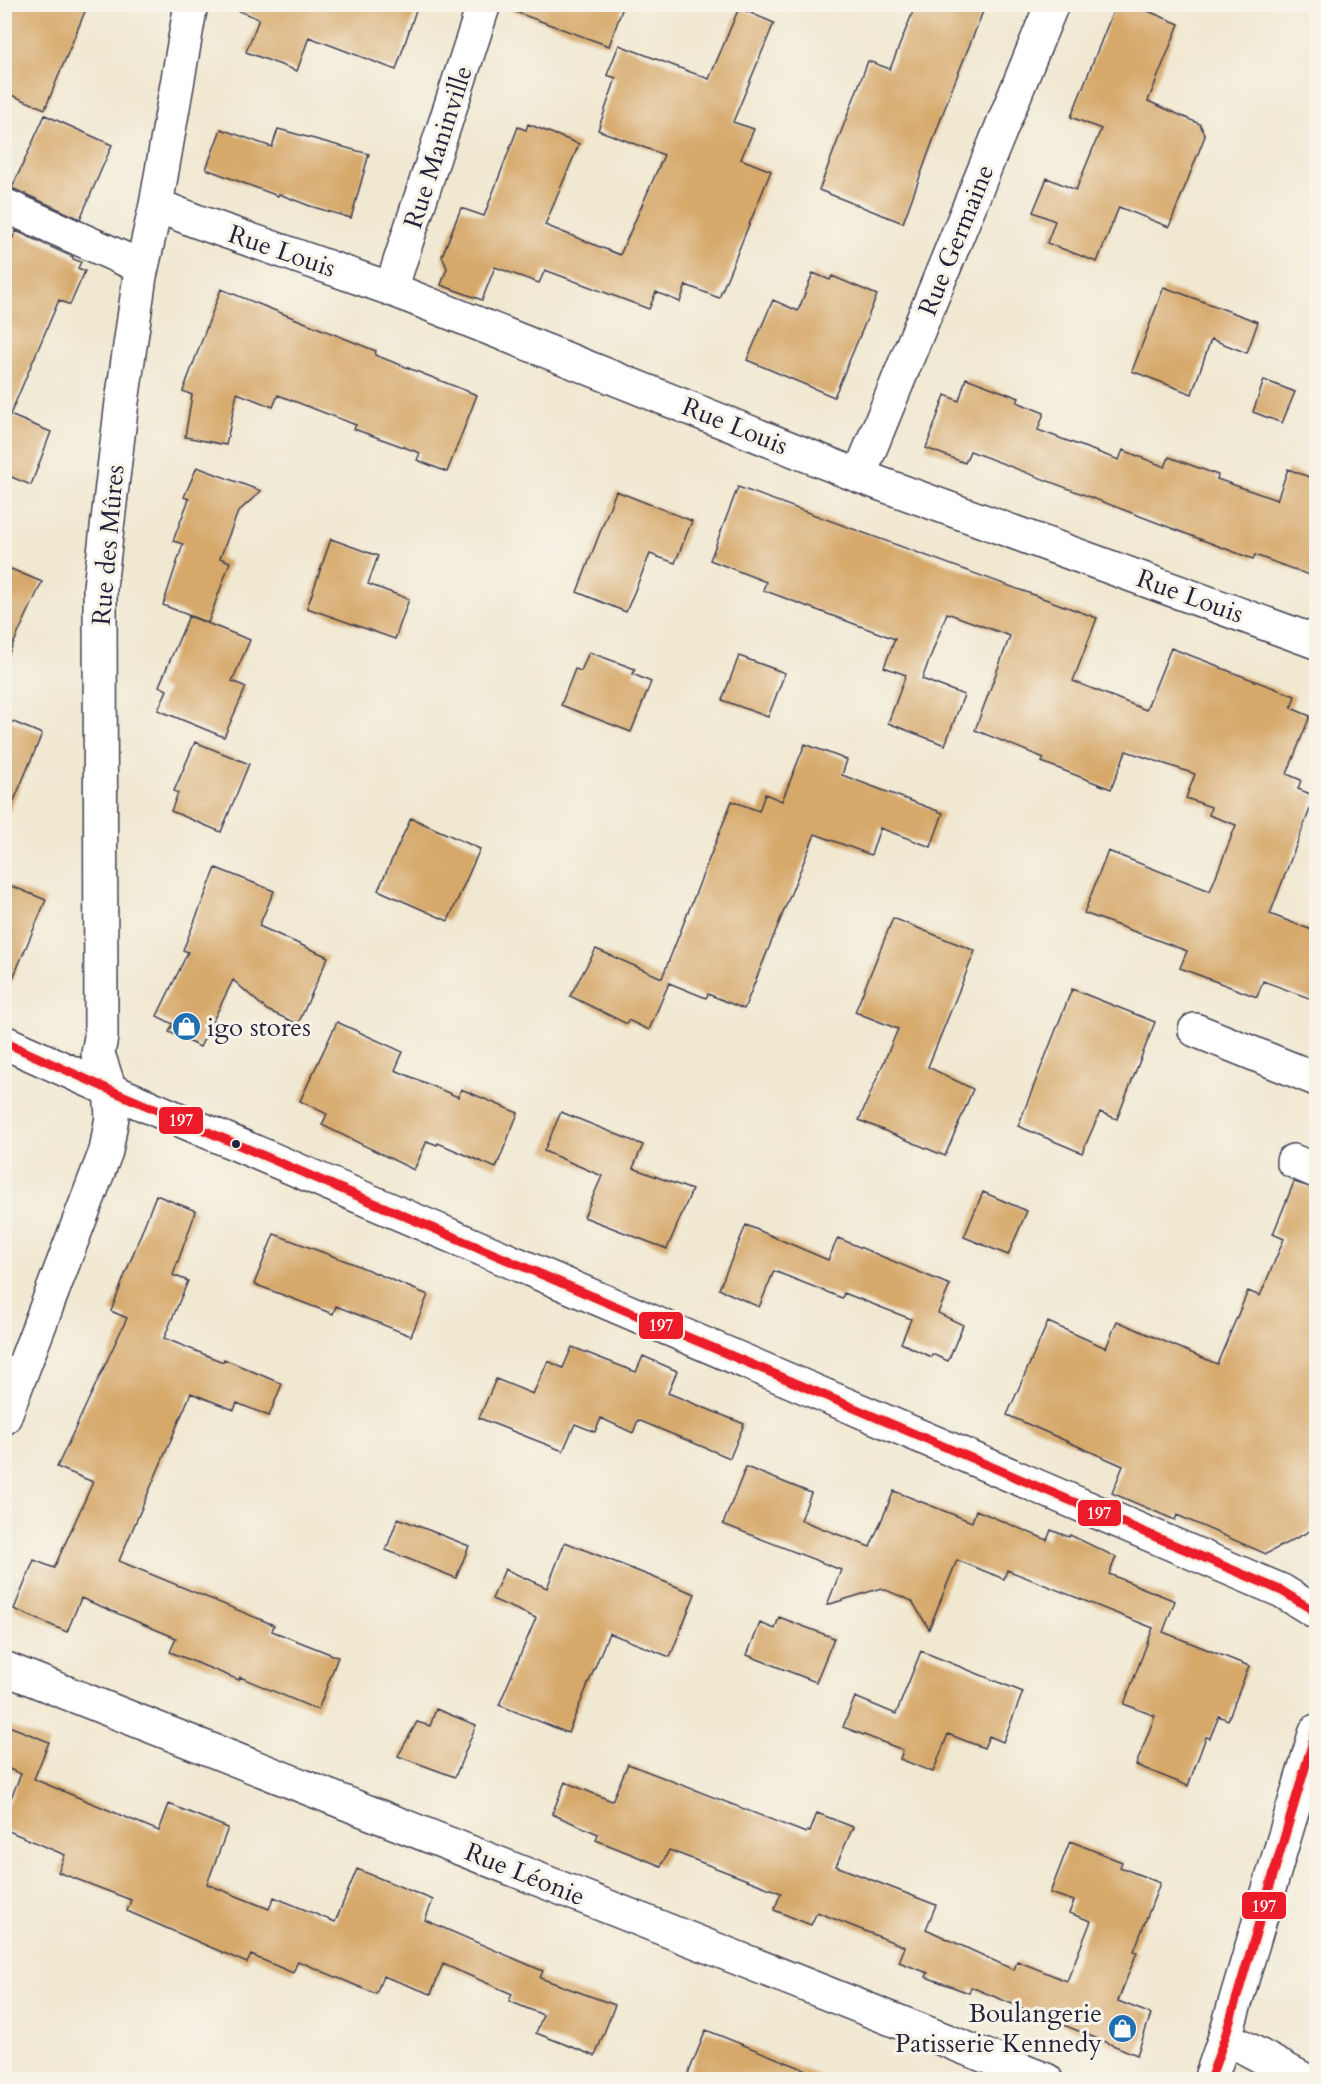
<svg xmlns="http://www.w3.org/2000/svg" width="1321" height="2084" viewBox="0 0 1321 2084" font-family="Cardo,serif">
<style>
.building{fill:#d6a86a}
.lines{fill:none;stroke-linecap:round;stroke-linejoin:round}
.minor-casing{stroke:#414052;stroke-width:36}
.minor{stroke:#fff;stroke-width:33}
.bus-1-casing{stroke:#f7f3e8;stroke-width:14}
.bus-1{stroke:#ed1b29;stroke-width:9}
.bus-dot{fill:#22223b;stroke:#f7f3e8;stroke-width:2}
.labels{text-anchor:middle;dominant-baseline:central;stroke-width:6;stroke-linejoin:round;paint-order:stroke}
.street-label{font-size:26px;fill:#22223b;stroke:#f7f3e8}
.poi-label{font-size:26px;fill:#22223b;stroke:#f7f3e8;text-anchor:start}
.line-badge{stroke:#f7f3e8;stroke-width:2}
.badge-label{font-size:16px;text-anchor:middle;font-weight:bold;fill:#fff}
</style>
<rect width="100%" height="100%" fill="#f7f3e8"/>
<filter id="ink" filterUnits="userSpaceOnUse"><feTurbulence type="fractalNoise" baseFrequency=".0167" numOctaves="2"/><feDisplacementMap in="SourceGraphic" scale="12" xChannelSelector="R" yChannelSelector="G"/><feConvolveMatrix kernelMatrix="1 2 1 2 8 2 1 2 1" color-interpolation-filters="sRGB"/></filter>
<filter id="wash" filterUnits="userSpaceOnUse"><feTurbulence type="fractalNoise" baseFrequency=".008" numOctaves="4" result="noise"/><feDisplacementMap in="SourceGraphic" scale="24" xChannelSelector="R" yChannelSelector="G"/><feGaussianBlur stdDeviation="1.35" result="paint"/><feColorMatrix in="noise" values="0 0 0 0 0 0 0 0 0 0 0 0 0 0 0 0 0 1.4 0 .05"/><feComposite in="paint" operator="in"/></filter>
<g filter="url(#wash)">
<rect width="100%" height="100%" fill="#f1e8d1"/>
<g id="blocks">
<path class="building" d="M 4,4 L 88,4 L 45,109 L 4,92 Z
M 232,4 L 418,4 L 396,70 L 309,37 L 297,71 L 246,52 L 259,19 L 231,8 Z
M 507,4 L 624,4 L 609,46 L 507,9 Z
M 916,4 L 986,4 L 950,94 L 903,223 L 819,190 L 868,61 L 890,69 Z
M 1116,4 L 1131,4 L 1179,24 L 1148,101 L 1200,124 L 1205,136 L 1169,227 L 1119,207 L 1097,262 L 1047,243 L 1055,221 L 1033,212 L 1047,178 L 1076,190 L 1101,129 L 1071,117 Z
M 739,8 L 774,23 L 733,122 L 754,129 L 741,159 L 771,171 L 719,298 L 686,285 L 680,302 L 656,292 L 649,309 L 545,270 L 539,283 L 495,267 L 482,300 L 441,285 L 447,268 L 442,256 L 461,208 L 484,216 L 518,127 L 526,130 L 528,124 L 579,144 L 545,225 L 620,255 L 664,155 L 598,130 L 616,78 L 607,75 L 619,45 L 709,79 Z
M 45,115 L 112,145 L 80,219 L 12,188 Z
M 221,129 L 272,147 L 278,129 L 369,154 L 351,218 L 310,206 L 279,194 L 278,196 L 206,169 Z
M 16,231 L 73,257 L 73,259 L 81,262 L 78,268 L 85,271 L 70,305 L 59,300 L 10,415 L 51,432 L 31,485 L 4,474 L 4,256 Z
M 813,273 L 830,280 L 832,276 L 877,295 L 834,397 L 747,360 L 773,300 L 798,311 Z
M 1164,287 L 1258,322 L 1247,353 L 1211,339 L 1192,394 L 1132,371 Z
M 221,289 L 376,351 L 375,355 L 477,395 L 447,472 L 417,460 L 420,453 L 354,429 L 356,425 L 278,395 L 273,407 L 237,393 L 226,445 L 185,437 L 192,395 L 183,391 Z
M 966,378 L 1019,398 L 1017,402 L 1044,413 L 1038,430 L 1119,460 L 1123,450 L 1165,467 L 1169,457 L 1218,475 L 1217,479 L 1277,500 L 1288,469 L 1317,480 L 1317,578 L 1255,555 L 1253,559 L 1205,541 L 970,451 L 965,463 L 926,448 L 945,395 L 959,401 Z
M 1264,380 L 1295,392 L 1282,423 L 1253,412 Z
M 197,467 L 261,491 L 238,512 L 220,558 L 230,562 L 208,623 L 163,605 L 183,544 L 173,541 L 189,499 L 184,497 Z
M 738,487 L 1097,618 L 1073,681 L 1146,710 L 1171,648 L 1221,667 L 1221,668 L 1295,696 L 1291,708 L 1310,716 L 1287,774 L 1301,780 L 1298,789 L 1315,796 L 1270,914 L 1317,932 L 1317,1001 L 1263,981 L 1257,997 L 1180,968 L 1187,951 L 1084,913 L 1108,851 L 1210,891 L 1236,825 L 1209,815 L 1211,807 L 1186,798 L 1195,774 L 1126,751 L 1111,789 L 1042,762 L 1044,758 L 975,730 L 1010,636 L 947,613 L 922,679 L 964,695 L 945,745 L 888,723 L 906,675 L 884,667 L 895,639 L 763,590 L 766,582 L 710,560 Z
M 616,491 L 692,521 L 675,563 L 650,554 L 626,612 L 577,592 Z
M 331,539 L 378,556 L 368,584 L 409,599 L 395,639 L 307,608 Z
M 4,566 L 42,582 L 4,664 Z
M 189,616 L 250,640 L 232,681 L 246,687 L 224,737 L 158,710 L 167,690 L 159,686 Z
M 589,652 L 635,669 L 633,674 L 651,682 L 631,732 L 561,705 L 575,669 L 581,671 Z
M 739,656 L 785,673 L 768,717 L 722,700 Z
M 4,718 L 42,734 L 5,822 L 4,822 Z
M 195,742 L 249,764 L 221,832 L 171,811 L 178,793 L 174,791 Z
M 805,744 L 847,760 L 842,775 L 943,813 L 931,847 L 880,828 L 871,855 L 815,834 L 744,1009 L 708,994 L 706,998 L 669,983 L 649,1030 L 628,1020 L 627,1024 L 570,996 L 596,949 L 662,978 L 732,801 L 759,811 L 765,794 L 782,801 Z
M 411,818 L 480,849 L 448,921 L 378,890 Z
M 216,868 L 274,891 L 259,926 L 328,957 L 298,1024 L 267,1010 L 233,980 L 200,1047 L 169,1032 L 173,1024 L 157,1016 L 188,952 L 183,950 Z
M 4,883 L 46,900 L 5,997 L 4,997 Z
M 893,918 L 975,951 L 928,1067 L 973,1089 L 945,1156 L 859,1120 L 898,1029 L 855,1012 Z
M 1072,989 L 1155,1022 L 1117,1119 L 1100,1112 L 1082,1153 L 1018,1126 Z
M 337,1022 L 403,1052 L 395,1070 L 458,1097 L 461,1089 L 518,1113 L 496,1168 L 438,1143 L 437,1145 L 427,1141 L 414,1170 L 322,1125 L 327,1114 L 300,1101 Z
M 561,1112 L 643,1145 L 633,1168 L 692,1190 L 667,1249 L 584,1217 L 602,1176 L 544,1151 Z
M 1294,1182 L 1317,1189 L 1317,1509 L 1310,1531 L 1266,1554 L 1177,1515 L 1175,1520 L 1112,1493 L 1123,1466 L 1007,1415 L 1048,1322 L 1106,1348 L 1117,1321 L 1217,1364 L 1248,1291 L 1260,1296 L 1284,1239 L 1273,1234 Z
M 983,1192 L 1027,1211 L 1008,1255 L 964,1237 Z
M 156,1195 L 196,1211 L 173,1275 L 188,1281 L 164,1338 L 223,1362 L 224,1359 L 282,1384 L 269,1416 L 237,1403 L 234,1410 L 191,1393 L 119,1561 L 274,1625 L 272,1631 L 338,1657 L 318,1710 L 240,1677 L 239,1680 L 170,1652 L 176,1638 L 81,1598 L 67,1632 L 14,1609 L 34,1560 L 54,1568 L 93,1482 L 57,1467 L 127,1318 L 111,1311 Z
M 746,1225 L 828,1260 L 838,1238 L 950,1285 L 938,1313 L 963,1325 L 948,1361 L 932,1354 L 931,1357 L 901,1343 L 911,1319 L 844,1293 L 842,1298 L 774,1271 L 759,1307 L 719,1289 Z
M 274,1234 L 354,1264 L 428,1295 L 411,1336 L 336,1306 L 333,1314 L 254,1284 Z
M 572,1347 L 636,1372 L 643,1356 L 677,1371 L 668,1393 L 744,1424 L 730,1458 L 638,1420 L 633,1433 L 601,1418 L 595,1432 L 575,1424 L 563,1451 L 479,1418 L 496,1379 L 533,1394 L 548,1361 L 563,1368 Z
M 746,1467 L 811,1493 L 801,1520 L 870,1547 L 894,1491 L 972,1522 L 976,1510 L 1047,1540 L 1051,1530 L 1069,1537 L 1070,1535 L 1116,1557 L 1109,1574 L 1175,1601 L 1163,1632 L 1249,1666 L 1228,1720 L 1219,1716 L 1210,1738 L 1206,1737 L 1188,1786 L 1136,1765 L 1155,1716 L 1124,1704 L 1153,1628 L 1007,1570 L 1004,1579 L 957,1560 L 929,1629 L 912,1601 L 881,1588 L 827,1605 L 841,1570 L 723,1524 Z
M 398,1518 L 469,1546 L 456,1578 L 386,1550 Z
M 565,1542 L 695,1594 L 670,1657 L 609,1633 L 568,1733 L 499,1705 L 536,1618 L 492,1599 L 505,1569 L 547,1588 Z
M 779,1617 L 834,1638 L 816,1682 L 747,1655 L 760,1623 L 775,1629 Z
M 921,1651 L 1023,1692 L 1003,1742 L 989,1736 L 984,1748 L 948,1734 L 933,1772 L 900,1759 L 903,1750 L 843,1727 L 855,1697 L 896,1714 Z
M 436,1709 L 476,1725 L 455,1777 L 398,1756 L 417,1722 L 430,1726 Z
M 4,1724 L 49,1742 L 34,1779 L 159,1831 L 169,1804 L 228,1828 L 207,1884 L 269,1909 L 274,1897 L 335,1922 L 357,1869 L 433,1900 L 425,1920 L 543,1971 L 540,1978 L 615,2005 L 595,2056 L 536,2033 L 543,2015 L 509,2001 L 512,1994 L 443,1964 L 431,1994 L 383,1976 L 376,1994 L 298,1961 L 293,1973 L 251,1955 L 247,1963 L 127,1911 L 131,1900 L 58,1872 L 65,1855 L 4,1829 L 4,1815 L 21,1774 L 4,1767 Z
M 628,1764 L 806,1833 L 807,1831 L 810,1832 L 817,1813 L 853,1827 L 836,1866 L 936,1905 L 926,1929 L 1014,1970 L 1017,1961 L 1067,1981 L 1091,1921 L 1069,1913 L 1074,1901 L 1050,1893 L 1070,1841 L 1122,1862 L 1120,1867 L 1160,1883 L 1134,1951 L 1137,1952 L 1118,2001 L 1151,2014 L 1137,2055 L 971,1987 L 969,1993 L 926,1977 L 928,1973 L 899,1962 L 905,1947 L 817,1912 L 811,1925 L 774,1910 L 781,1893 L 669,1850 L 661,1866 L 596,1840 L 598,1834 L 552,1814 L 565,1782 L 612,1801 Z
M 706,2030 L 826,2078 L 826,2079 L 686,2079 Z"/>
</g>
</g>
<g filter="url(#ink)">
<use href="#blocks" fill-opacity="0" stroke="#414052" stroke-width="1.5"/>
<g class="lines">
<defs>
<path id="minor" d="M 4,205 L 142,267
M 156,205 L 196,221 L 391,289 L 859,476 L 1316,642
M 391,289 L 484,4
M 859,476 L 1052,4
M 1195,1030 L 1316,1079
M 4,1042 L 110,1090 L 1282,1591 L 1316,1612
M 1293,1161 L 1316,1171
M 4,1418 L 106,1151 L 112,1117 L 110,1090 L 98,1054 L 101,1037 L 100,587 L 122,402 L 140,276 L 156,205 L 191,4
M 4,1668 L 1046,2080
M 1225,2037 L 1305,2080
M 1210,2080 L 1225,2037 L 1316,1731"/>
</defs>
<use href="#minor" class="minor-casing"/>
<use href="#minor" class="minor"/>
<defs>
<path id="bus-1" d="M 4,1042 L 110,1090 L 1282,1591 L 1316,1612
M 1210,2080 L 1225,2037 L 1316,1731"/>
</defs>
<use href="#bus-1" class="bus-1-casing"/>
<use href="#bus-1" class="bus-1"/>
</g>
</g>
<defs>
<symbol id="shop-disc" viewBox="-11 -11 22 22"><circle r="9.5" fill="#1f6fb2" stroke="#f7f3e8"/><path d="M-5-2.5h2.3a2.7 3.5 0 0 1 5.4 0H5L5.5 6h-11ZM-1.5-2.5h3a1.5 2.3 0 0 0-3 0Z" fill="#fff"/></symbol>
</defs>
<g fill-rule="evenodd">
<use href="#shop-disc" x="170" y="1010" width="33" height="33"/>
<use href="#shop-disc" x="1106" y="2012" width="33" height="33"/>
</g>
<circle class="bus-dot" cx="236" cy="1144" r="5"/>
<g class="labels">
<g class="street-label">
<text transform="translate(438 147) rotate(-72)">Rue Maninville</text>
<text transform="translate(956 240) rotate(-68)">Rue Germaine</text>
<text transform="translate(282 251) rotate(19)">Rue Louis</text>
<text transform="translate(735 426) rotate(22)">Rue Louis</text>
<text transform="translate(108 545) rotate(-85)">Rue des Mûres</text>
<text transform="translate(1190 596) rotate(20)">Rue Louis</text>
<text transform="translate(525 1874) rotate(22)">Rue Léonie</text>
</g>
<g class="poi-label">
<text x="207" y="1027">igo stores</text>
<text x="1102" y="2013" text-anchor="end">Boulangerie<tspan x="1102" dy="30">Patisserie Kennedy</tspan></text>
</g>
</g>
<g class="line-badge">
<rect x="158" y="1106" width="46" height="29" rx="6" fill="#ed1b29"/>
<rect x="638" y="1311" width="46" height="29" rx="6" fill="#ed1b29"/>
<rect x="1077" y="1499" width="45" height="28" rx="6" fill="#ed1b29"/>
<rect x="1241" y="1891" width="46" height="29" rx="6" fill="#ed1b29"/>
</g>
<g class="badge-label">
<text x="181" y="1126">197</text>
<text x="661" y="1331">197</text>
<text x="1099" y="1519">197</text>
<text x="1264" y="1912">197</text>
</g>
<rect width="1321" height="2084" fill="none" stroke="#f7f3e8" stroke-width="24"/>
</svg>
